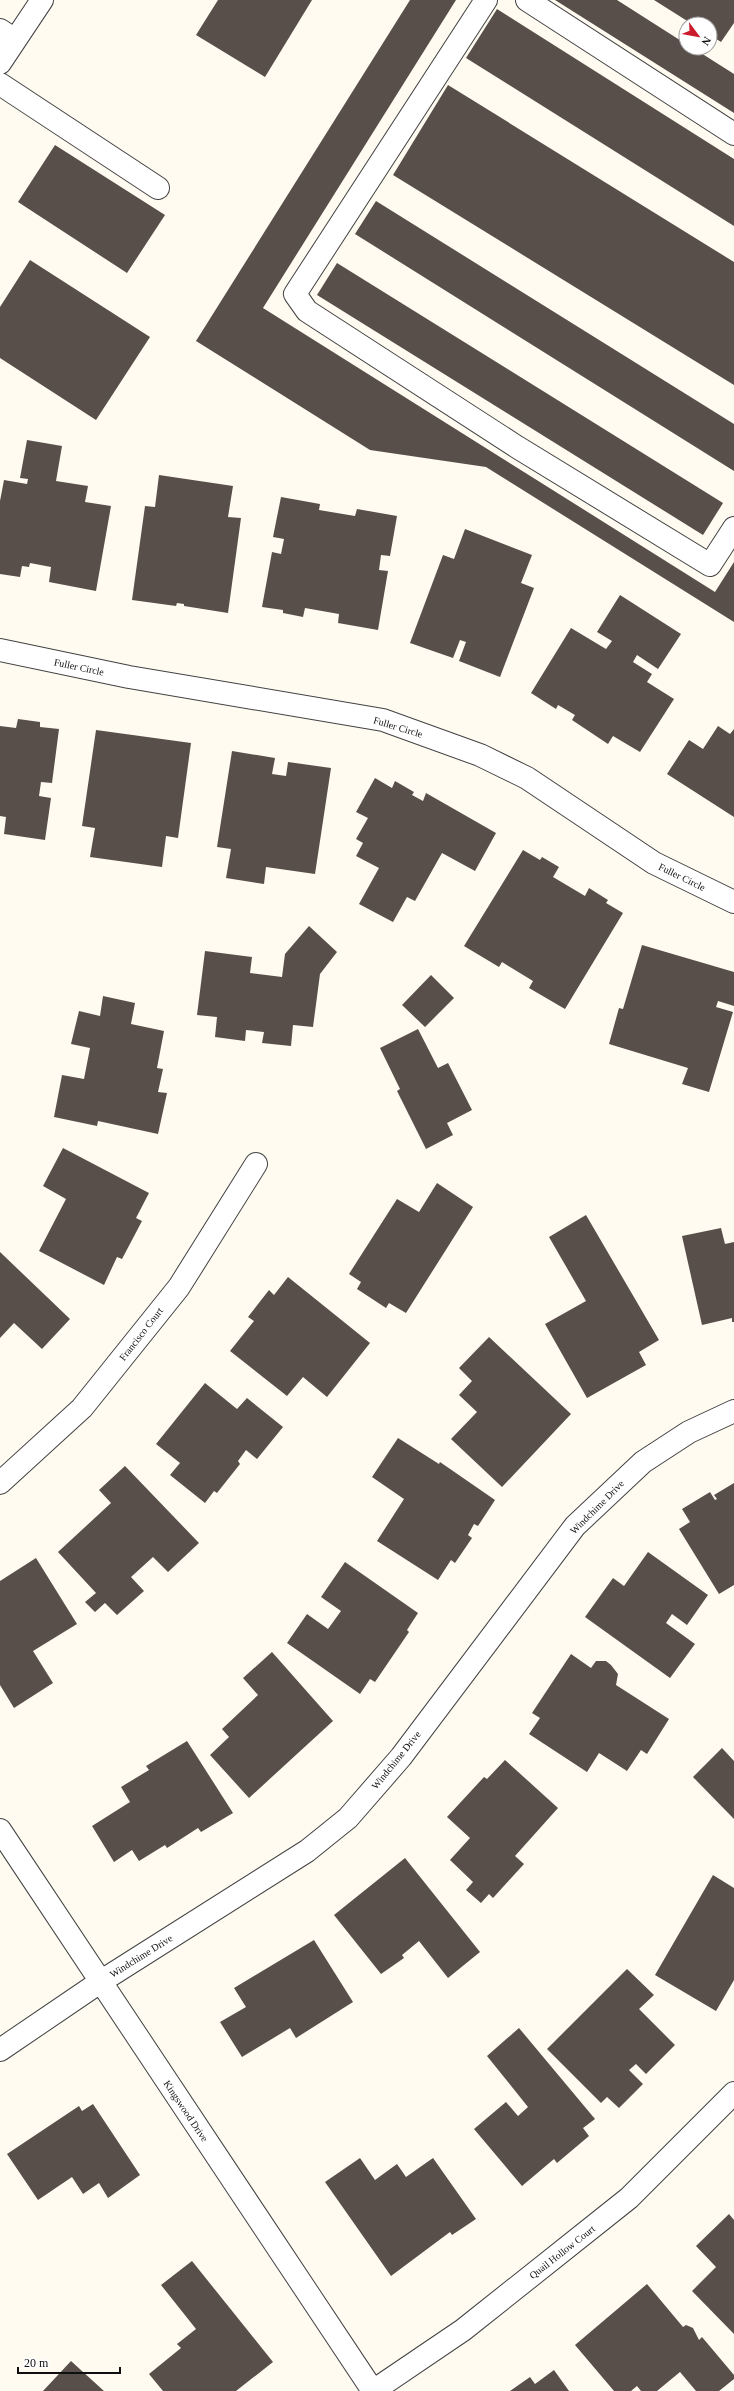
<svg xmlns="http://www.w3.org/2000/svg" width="734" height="2391" viewBox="0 0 734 2391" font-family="'Times New Roman',serif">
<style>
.building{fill:#584f4a}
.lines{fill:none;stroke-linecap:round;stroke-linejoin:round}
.minor-casing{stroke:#424242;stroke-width:24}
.minor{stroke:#fff;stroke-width:22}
.labels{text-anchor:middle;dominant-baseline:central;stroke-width:4;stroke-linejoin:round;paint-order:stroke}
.street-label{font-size:10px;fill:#0f0f0f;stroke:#fff}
</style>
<rect width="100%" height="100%" fill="#fffbf1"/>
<path class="building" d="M 218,0 L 312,0 L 265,77 L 196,35 Z
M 410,0 L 456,0 L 263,308 L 715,592 L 734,562 L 734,622 L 486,467 L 370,450 L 196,341 Z
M 555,0 L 617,0 L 686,44 L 686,48 L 693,48 L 734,74 L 734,113 Z
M 654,0 L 734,0 L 734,23 L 721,42 L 710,35 L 710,24 L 692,24 Z
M 497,9 L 734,159 L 734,226 L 466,58 Z
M 448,85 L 734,262 L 734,385 L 393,175 Z
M 55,145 L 165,215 L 127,273 L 18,202 Z
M 376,201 L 734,424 L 734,471 L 355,234 Z
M 30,260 L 150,337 L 96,420 L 0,358 L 0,307 Z
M 337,263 L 723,503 L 703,535 L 317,295 Z
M 27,440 L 62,446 L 56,481 L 88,486 L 85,502 L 111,506 L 96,591 L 49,582 L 51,567 L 30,563 L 29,567 L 22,566 L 20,577 L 0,574 L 0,501 L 4,480 L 27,484 L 28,479 L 20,478 Z
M 159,475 L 233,486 L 228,517 L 241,518 L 228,613 L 184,606 L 184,604 L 177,603 L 176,606 L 132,600 L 145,506 L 155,507 Z
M 281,497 L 320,504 L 319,510 L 355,516 L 357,509 L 397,516 L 390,556 L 381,555 L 379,570 L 388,571 L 378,630 L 338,623 L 339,614 L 305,608 L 303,617 L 283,613 L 283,610 L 262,607 L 272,552 L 281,554 L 284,539 L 273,537 Z
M 465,529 L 532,555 L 521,583 L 534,588 L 500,677 L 459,661 L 466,642 L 460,640 L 453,658 L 410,643 L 443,555 L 454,559 Z
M 620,595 L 681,634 L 658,669 L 637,655 L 633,662 L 652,674 L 647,682 L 674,699 L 640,752 L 613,736 L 608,744 L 572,720 L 575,715 L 558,705 L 556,709 L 531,693 L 571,628 L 606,649 L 612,641 L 597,632 Z
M 18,719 L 40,722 L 40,727 L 59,729 L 52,783 L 41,782 L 39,796 L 51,798 L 45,840 L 4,834 L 6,817 L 0,816 L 0,726 L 16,728 Z
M 718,726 L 730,734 L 734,729 L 734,817 L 667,774 L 689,740 L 703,749 Z
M 96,730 L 191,743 L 178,838 L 166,836 L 162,867 L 90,857 L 95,828 L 82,826 Z
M 232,751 L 275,758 L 272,774 L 286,776 L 288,762 L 331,768 L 315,874 L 266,867 L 264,884 L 226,878 L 231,849 L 217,847 Z
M 375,778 L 392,788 L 395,781 L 414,792 L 412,795 L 423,801 L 426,793 L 496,833 L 475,871 L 442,853 L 415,901 L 407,897 L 393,922 L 359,904 L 379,868 L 356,856 L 363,843 L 356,839 L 368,818 L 356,812 Z
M 523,850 L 540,860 L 542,857 L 559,867 L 553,877 L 585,896 L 589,888 L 608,900 L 606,903 L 623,913 L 565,1009 L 529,988 L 533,981 L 502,962 L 499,967 L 464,946 Z
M 309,926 L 337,952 L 320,974 L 313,1027 L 293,1025 L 291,1046 L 262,1043 L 264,1032 L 246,1030 L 245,1041 L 215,1037 L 217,1017 L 197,1015 L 205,951 L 252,957 L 250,973 L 282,977 L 285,954 Z
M 642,945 L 734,972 L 734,1006 L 718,1001 L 716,1007 L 733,1012 L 709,1092 L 682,1084 L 688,1068 L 609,1044 L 619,1008 L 623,1009 Z
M 431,975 L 454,998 L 425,1027 L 402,1005 Z
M 103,996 L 135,1003 L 131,1024 L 164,1031 L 157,1068 L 163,1069 L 158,1092 L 167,1093 L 158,1134 L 98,1121 L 97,1126 L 54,1117 L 62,1075 L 84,1079 L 90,1048 L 71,1044 L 79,1011 L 100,1016 Z
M 418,1029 L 438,1068 L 448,1063 L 472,1110 L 447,1123 L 453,1135 L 426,1149 L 397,1091 L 400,1089 L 380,1048 Z
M 63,1148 L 149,1193 L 136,1218 L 142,1221 L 122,1259 L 117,1257 L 104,1285 L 39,1251 L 66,1199 L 43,1186 Z
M 437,1183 L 473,1207 L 406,1313 L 389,1303 L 386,1308 L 357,1289 L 361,1282 L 349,1274 L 397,1199 L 419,1212 Z
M 586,1215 L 659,1340 L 639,1352 L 646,1365 L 587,1398 L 545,1324 L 586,1301 L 549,1237 Z
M 721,1228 L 725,1244 L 734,1242 L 734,1322 L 732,1322 L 732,1318 L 702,1325 L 682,1236 Z
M 0,1252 L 70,1319 L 42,1349 L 14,1323 L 0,1338 Z
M 288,1277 L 370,1343 L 327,1397 L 303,1377 L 287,1396 L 230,1351 L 254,1321 L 248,1317 L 269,1290 L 274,1295 Z
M 489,1337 L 571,1414 L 502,1487 L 451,1439 L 477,1412 L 459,1395 L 472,1381 L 459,1368 Z
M 205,1383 L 237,1409 L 247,1398 L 283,1427 L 257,1459 L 246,1450 L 238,1461 L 240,1464 L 217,1493 L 214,1491 L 205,1503 L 170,1475 L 180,1463 L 156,1444 Z
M 398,1438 L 439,1464 L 440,1462 L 495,1500 L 478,1526 L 474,1524 L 468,1535 L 472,1538 L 455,1563 L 451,1560 L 438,1580 L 377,1541 L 404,1499 L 372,1477 Z
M 125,1466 L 199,1543 L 168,1572 L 153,1557 L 131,1577 L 144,1591 L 117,1615 L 105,1603 L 95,1612 L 85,1602 L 96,1593 L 58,1552 L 111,1503 L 99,1490 Z
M 734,1483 L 734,1585 L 719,1594 L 679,1529 L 690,1522 L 682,1509 L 710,1492 L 715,1500 L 717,1499 L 714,1495 Z
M 648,1552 L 708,1595 L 687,1625 L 672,1614 L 666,1623 L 695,1644 L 670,1678 L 585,1617 L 613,1578 L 624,1586 Z
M 36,1558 L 77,1624 L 33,1651 L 53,1683 L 14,1708 L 0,1685 L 0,1581 Z
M 345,1562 L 418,1613 L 407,1630 L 409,1632 L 375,1682 L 370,1679 L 360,1694 L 287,1643 L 307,1614 L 328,1629 L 341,1611 L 321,1597 Z
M 272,1652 L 333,1721 L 249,1798 L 210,1755 L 229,1737 L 222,1729 L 258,1695 L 243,1678 Z
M 571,1654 L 591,1668 L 596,1661 L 606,1661 L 611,1665 L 618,1674 L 616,1685 L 669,1719 L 647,1754 L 641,1750 L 627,1771 L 599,1753 L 587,1772 L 529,1734 L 540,1718 L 532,1713 Z
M 187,1741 L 233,1813 L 201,1832 L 198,1828 L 167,1848 L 165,1845 L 139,1861 L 132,1850 L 114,1862 L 92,1826 L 130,1802 L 121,1787 L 149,1770 L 146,1766 Z
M 722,1748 L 734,1761 L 734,1819 L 693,1777 Z
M 505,1760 L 558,1808 L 515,1856 L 524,1864 L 493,1898 L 489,1894 L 481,1903 L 466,1890 L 473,1882 L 450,1860 L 470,1838 L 447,1817 L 484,1777 L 487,1779 Z
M 405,1858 L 480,1952 L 448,1978 L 419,1941 L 402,1955 L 404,1958 L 381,1974 L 334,1915 Z
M 713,1875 L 734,1888 L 734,1980 L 716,2011 L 655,1975 Z
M 314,1940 L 353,2002 L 296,2038 L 290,2028 L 242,2057 L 220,2022 L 246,2007 L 234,1988 Z
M 627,1969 L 654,1995 L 639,2009 L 675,2045 L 646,2074 L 636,2064 L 629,2070 L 643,2084 L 619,2108 L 607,2097 L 601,2103 L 547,2049 Z
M 519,2028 L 595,2119 L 583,2128 L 589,2136 L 557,2163 L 554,2159 L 522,2186 L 474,2129 L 506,2102 L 518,2116 L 528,2107 L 487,2056 Z
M 93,2104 L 140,2175 L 108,2198 L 99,2183 L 83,2194 L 72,2177 L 38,2200 L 7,2154 L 79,2106 L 82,2111 Z
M 360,2158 L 375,2180 L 397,2164 L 406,2177 L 433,2158 L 476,2219 L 452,2235 L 450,2232 L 391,2276 L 325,2182 Z
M 729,2214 L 734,2220 L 734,2334 L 692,2291 L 716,2267 L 696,2246 Z
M 192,2261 L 273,2362 L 236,2391 L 163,2391 L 149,2374 L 181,2348 L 177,2344 L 196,2329 L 161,2285 Z
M 647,2284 L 683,2327 L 686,2325 L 693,2328 L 699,2340 L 702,2337 L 734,2375 L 734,2379 L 719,2391 L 696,2391 L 680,2372 L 657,2391 L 641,2391 L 637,2386 L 631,2391 L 614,2391 L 575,2345 Z
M 71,2361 L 104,2391 L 43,2391 Z
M 554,2370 L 569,2391 L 510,2391 L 530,2377 L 535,2384 Z"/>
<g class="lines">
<defs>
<path id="minor" d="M 486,0 L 295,294 L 307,311 L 517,447 L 710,565 L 734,528
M 527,0 L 734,134
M 0,30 L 15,40
M 0,63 L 42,0
M 0,84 L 158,188
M 0,650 L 129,677 L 383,720 L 480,755 L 527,778 L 654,863 L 734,902
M 0,1483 L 82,1408 L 179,1287 L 256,1164
M 0,1830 L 373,2391
M 0,2050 L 100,1982 L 307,1851 L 348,1818 L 401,1757 L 575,1526 L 643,1462 L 689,1432 L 734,1411
M 373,2391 L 463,2330 L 629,2198 L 734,2093"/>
</defs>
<use href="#minor" class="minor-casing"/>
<use href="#minor" class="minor"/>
</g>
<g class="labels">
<g class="street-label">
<text transform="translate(79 667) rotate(12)">Fuller Circle</text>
<text transform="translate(398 727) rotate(17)">Fuller Circle</text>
<text transform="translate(682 877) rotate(26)">Fuller Circle</text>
<text transform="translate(141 1334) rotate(-52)">Francisco Court</text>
<text transform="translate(597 1507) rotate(-45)">Windchime Drive</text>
<text transform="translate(396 1760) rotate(-51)">Windchime Drive</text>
<text transform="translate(141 1956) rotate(-32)">Windchime Drive</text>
<text transform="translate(186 2111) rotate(56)">Kingswood Drive</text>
<text transform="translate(562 2252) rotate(-38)">Quail Hollow Court</text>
</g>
</g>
<g transform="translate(698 36) rotate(122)"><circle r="19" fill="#ffffff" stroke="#9f9f9f"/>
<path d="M0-3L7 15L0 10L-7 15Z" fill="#cb1a2c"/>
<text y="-6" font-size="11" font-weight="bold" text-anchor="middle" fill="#0f0f0f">N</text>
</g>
<path d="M18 2367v6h102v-6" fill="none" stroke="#0f0f0f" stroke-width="2"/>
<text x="24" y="2367" font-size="12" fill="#0f0f0f" stroke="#ffffff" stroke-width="3" paint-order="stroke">20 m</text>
</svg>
